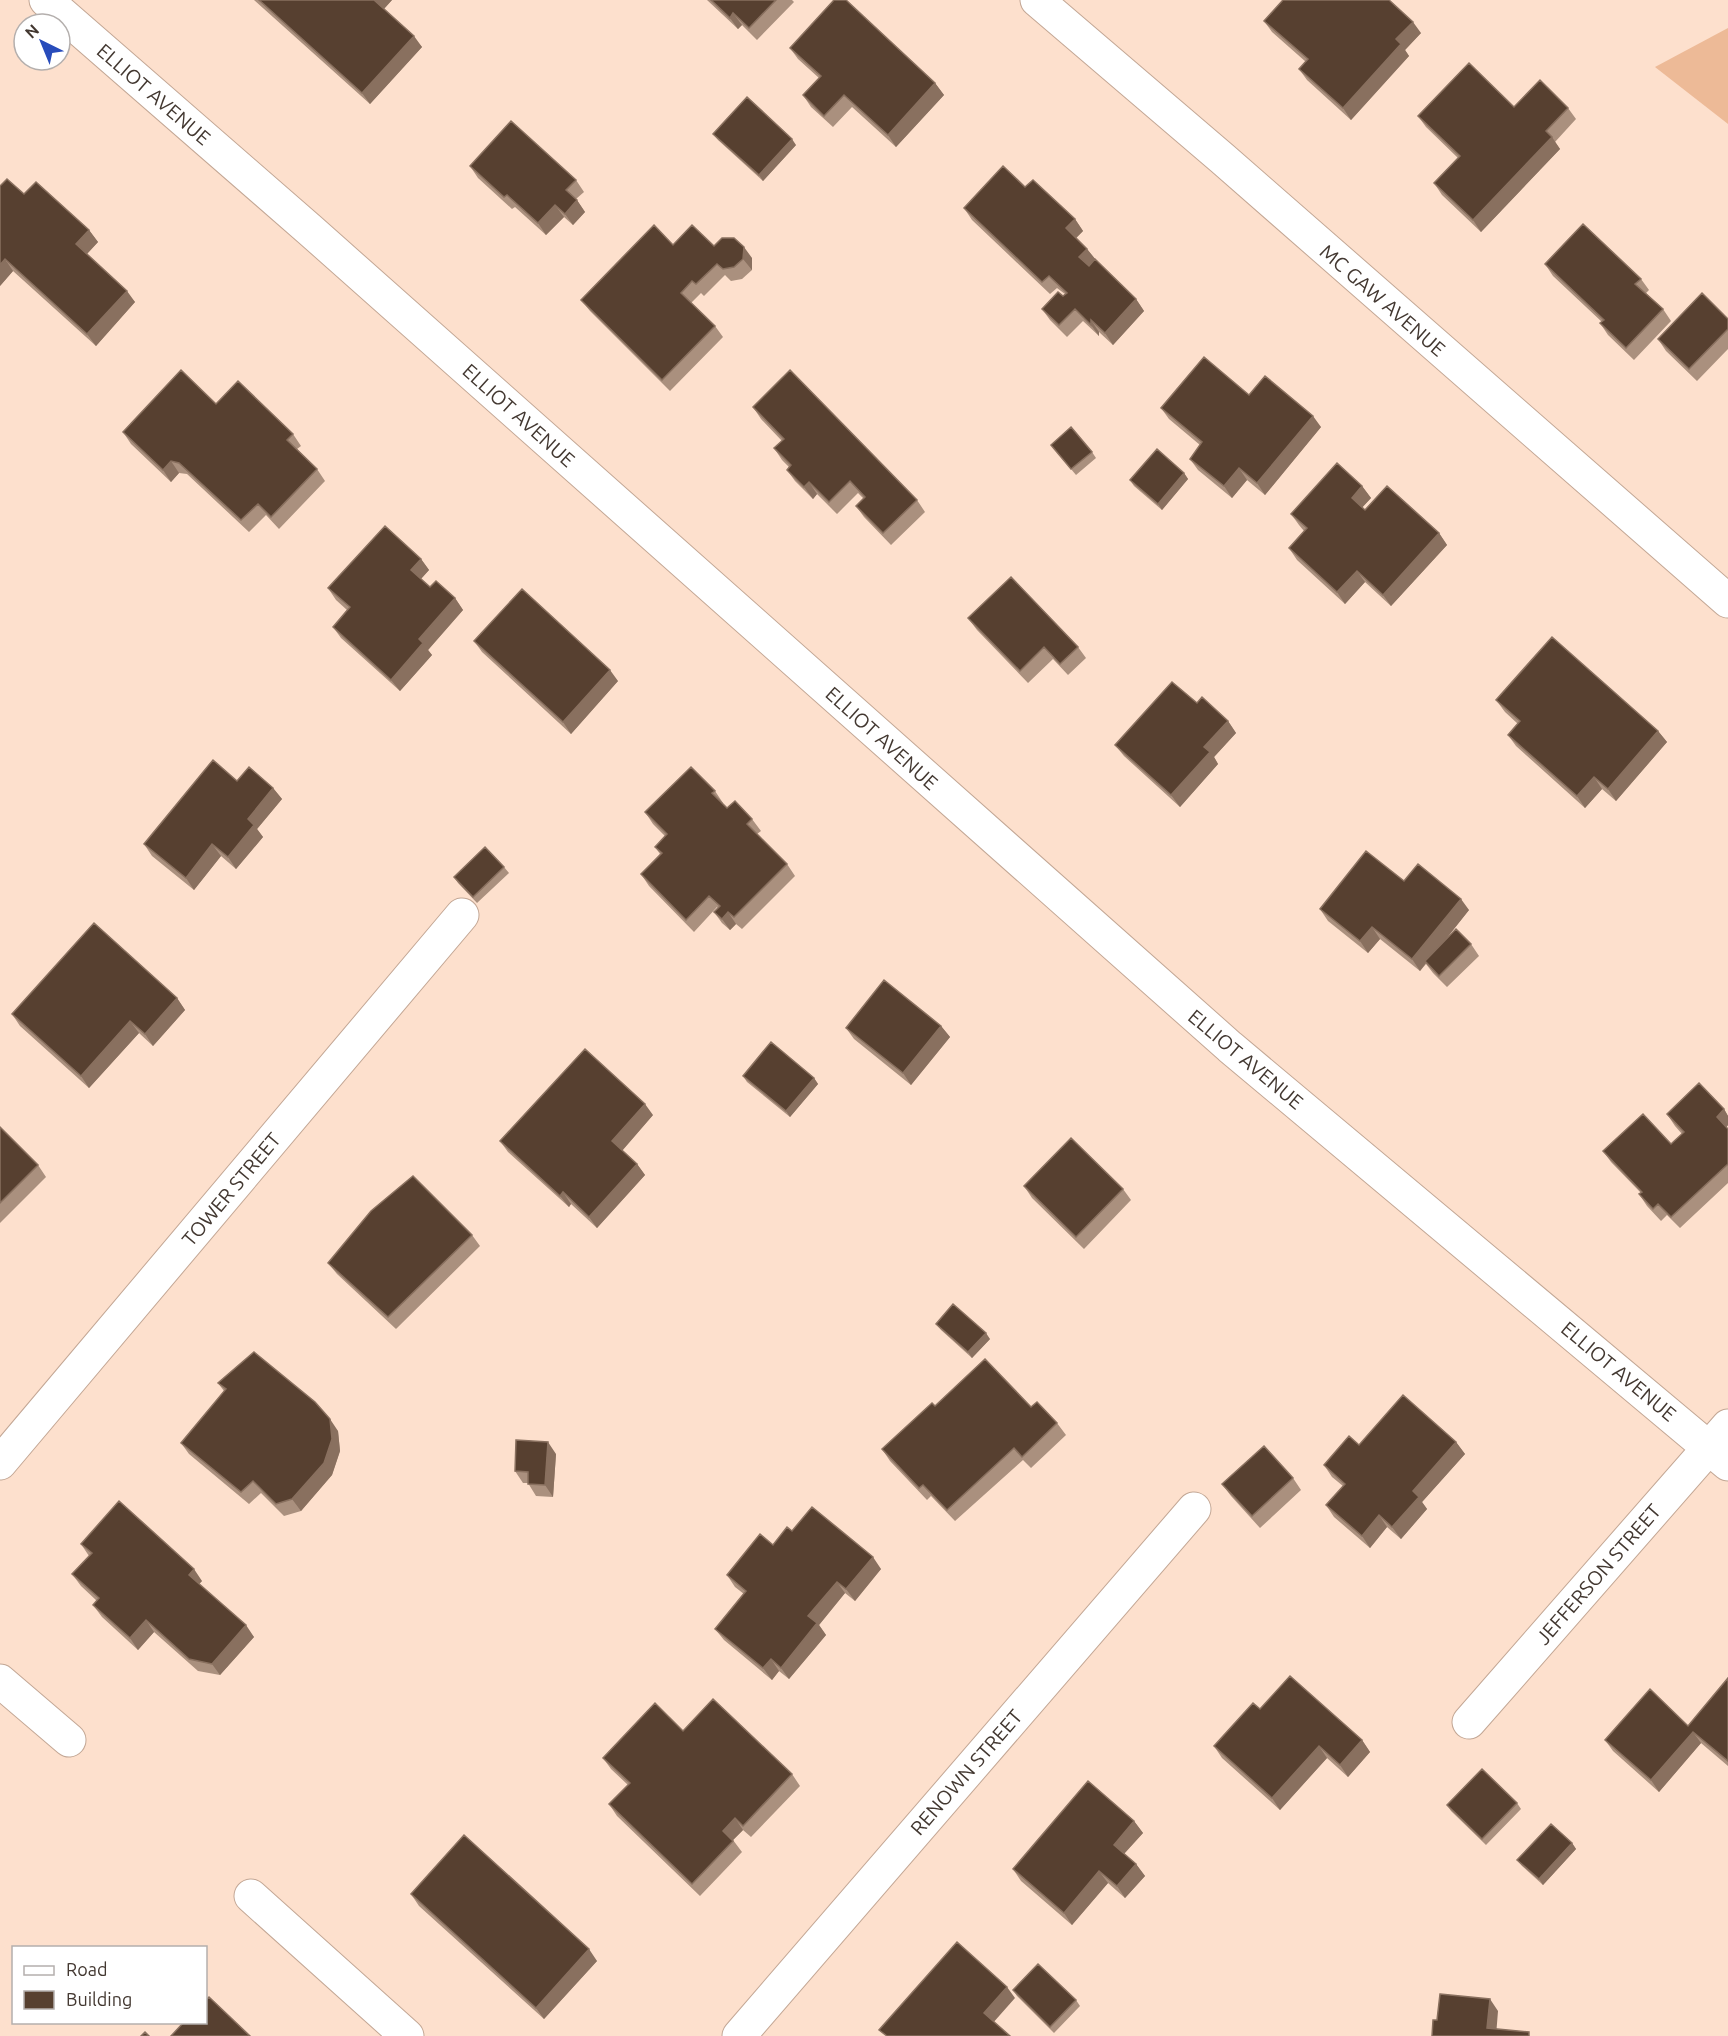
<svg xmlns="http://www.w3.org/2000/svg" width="1728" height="2036" viewBox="0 0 1728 2036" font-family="Ubuntu,sans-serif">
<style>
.green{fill:#edba97}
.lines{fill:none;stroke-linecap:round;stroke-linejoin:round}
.street-casing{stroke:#c3a795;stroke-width:35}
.street{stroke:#fff;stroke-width:33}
.wall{fill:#aa907e}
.shaded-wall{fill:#89705f}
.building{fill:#574030;stroke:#89705f;stroke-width:1.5}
.labels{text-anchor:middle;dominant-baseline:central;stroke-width:6;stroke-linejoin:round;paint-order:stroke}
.street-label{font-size:20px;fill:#433831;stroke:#fff}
</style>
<rect width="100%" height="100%" fill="#fde0cd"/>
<path class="green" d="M 1728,28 L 1728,124 L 1655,67 Z"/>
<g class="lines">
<defs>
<path id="street" d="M 46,0 L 310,230 L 1230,1047 L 1728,1464
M 1037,0 L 1223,159 L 1728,601
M 0,1463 L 462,915
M 0,1681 L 69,1740
M 1469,1722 L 1728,1426
M 251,1896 L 407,2036
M 739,2036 L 1194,1509"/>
</defs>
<use href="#street" class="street-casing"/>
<use href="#street" class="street"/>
</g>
<path class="wall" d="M 254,0 L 392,0 L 384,9 L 422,47 L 370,104 Z
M 707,0 L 792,0 L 794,2 L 757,40 L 742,25 L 738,29 Z
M 1264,21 L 1421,33 L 1405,50 L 1409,56 L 1351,120 L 1307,80 L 1299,69 L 1306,62 L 1272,32 Z
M 790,48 L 935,83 L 944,95 L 896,147 L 852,107 L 833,127 L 811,107 L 803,95 L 819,78 L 798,59 Z
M 1514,107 L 1568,108 L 1576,119 L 1555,142 L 1560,149 L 1481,232 L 1442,195 L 1434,183 L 1458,158 L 1426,127 L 1418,116 Z
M 713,134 L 796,145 L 763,181 L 718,140 Z
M 470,166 L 576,180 L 584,192 L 576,199 L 585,212 L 573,225 L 564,217 L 546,235 L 515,207 L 512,209 L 478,178 Z
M 1025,187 L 1075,219 L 1083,231 L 1076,238 L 1087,249 L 1095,259 L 1136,299 L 1144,311 L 1113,345 L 1099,332 L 1099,336 L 1083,321 L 1067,337 L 1050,320 L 1042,309 L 1065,294 L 1057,288 L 1050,294 L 972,220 L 964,208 Z
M 24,194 L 89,230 L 98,242 L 87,254 L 135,302 L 96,346 L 13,271 L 0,286 Z
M 673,245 L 714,246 L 752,258 L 752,270 L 742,279 L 731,281 L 725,275 L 704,296 L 701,293 L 691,303 L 715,326 L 723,337 L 670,391 L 590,311 L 581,300 Z
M 1545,264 L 1641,279 L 1649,290 L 1646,293 L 1663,309 L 1671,321 L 1634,360 L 1608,335 L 1600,323 L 1602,322 L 1553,276 Z
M 1728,319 L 1728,349 L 1697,381 L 1666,351 L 1658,339 Z
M 1249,395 L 1321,427 L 1265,495 L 1247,480 L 1232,498 L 1198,470 L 1190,459 L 1200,445 L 1169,419 L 1161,408 Z
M 216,404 L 293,434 L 301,446 L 297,449 L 317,469 L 325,481 L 279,529 L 266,515 L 249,532 L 187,474 L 179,473 L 171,482 L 131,444 L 123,432 Z
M 753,407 L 917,500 L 925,512 L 891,545 L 864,517 L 856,506 L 864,499 L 858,493 L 837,514 L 817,494 L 813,499 L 795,481 L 787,470 L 789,467 L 782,460 L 774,448 L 782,441 L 761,419 Z
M 1051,445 L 1092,452 L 1096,458 L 1076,475 Z
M 1184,473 L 1188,479 L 1162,510 L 1134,486 L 1130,480 Z
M 1362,486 L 1371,498 L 1362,507 L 1365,510 L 1439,533 L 1447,545 L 1391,606 L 1365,582 L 1345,604 L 1297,560 L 1289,548 L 1304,531 L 1299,525 L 1291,514 Z
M 421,559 L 429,570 L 421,579 L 430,587 L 455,598 L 463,610 L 428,650 L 432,655 L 400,691 L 341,638 L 333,627 L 347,610 L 336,600 L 328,588 Z
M 968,618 L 1078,647 L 1086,658 L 1068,675 L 1053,659 L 1028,683 L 977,630 Z
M 474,641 L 618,681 L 571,734 L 482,652 Z
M 1496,700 L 1658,731 L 1667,742 L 1616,801 L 1602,789 L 1585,808 L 1516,746 L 1508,735 L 1518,724 L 1505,712 Z
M 1197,703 L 1228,721 L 1236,733 L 1214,757 L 1218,764 L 1180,807 L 1124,756 L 1115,745 Z
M 237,781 L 273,788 L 282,799 L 257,829 L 263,837 L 236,869 L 221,856 L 194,890 L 152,856 L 144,844 Z
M 715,791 L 723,803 L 722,803 L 727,808 L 752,819 L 761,831 L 757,834 L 787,864 L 795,876 L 742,929 L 736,924 L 730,930 L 722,923 L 714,912 L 718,908 L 717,907 L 694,932 L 649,886 L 641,874 L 660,854 L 655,847 L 665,836 L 653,824 L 645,812 Z
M 504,867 L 509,873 L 477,903 L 458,883 L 454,877 Z
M 1404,881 L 1469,910 L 1445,940 L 1471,944 L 1479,956 L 1447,987 L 1433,973 L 1426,964 L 1420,971 L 1380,939 L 1368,953 L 1328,921 L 1320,909 Z
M 177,998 L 185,1010 L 153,1046 L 139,1033 L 89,1088 L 20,1026 L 12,1014 Z
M 941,1026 L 950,1037 L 911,1085 L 854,1039 L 846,1028 Z
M 743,1076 L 814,1078 L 818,1084 L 790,1117 L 747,1082 Z
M 1724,1109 L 1728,1116 L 1728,1125 L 1726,1127 L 1728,1129 L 1728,1183 L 1680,1228 L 1667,1215 L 1661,1221 L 1647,1206 L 1639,1194 L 1641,1193 L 1611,1162 L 1603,1151 L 1671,1144 L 1682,1134 L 1675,1126 L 1667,1114 Z
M 653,1115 L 622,1151 L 637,1164 L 645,1175 L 597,1228 L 571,1204 L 569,1207 L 508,1152 L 500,1141 Z
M 0,1127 L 38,1165 L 46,1177 L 0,1223 Z
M 1024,1186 L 1123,1189 L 1131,1200 L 1084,1249 L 1032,1198 Z
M 472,1235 L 480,1246 L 396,1329 L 337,1274 L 328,1263 Z
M 936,1324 L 990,1339 L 972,1358 L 941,1330 Z
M 218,1383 L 338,1431 L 340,1451 L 332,1475 L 301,1511 L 284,1516 L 261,1493 L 249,1504 L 189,1454 L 181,1443 L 224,1391 Z
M 935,1406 L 1031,1407 L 1057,1423 L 1066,1435 L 1031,1468 L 1023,1460 L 955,1521 L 931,1496 L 927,1500 L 890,1461 L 882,1449 Z
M 1456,1442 L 1465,1454 L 1422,1502 L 1427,1509 L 1401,1539 L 1387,1527 L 1370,1548 L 1334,1517 L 1326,1505 L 1343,1486 L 1332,1477 L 1324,1465 L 1359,1445 Z
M 556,1454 L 553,1497 L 536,1496 L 528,1483 L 523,1483 L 515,1471 Z
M 1293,1478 L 1301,1490 L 1260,1528 L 1231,1496 L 1222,1484 Z
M 792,1531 L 881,1569 L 855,1601 L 845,1593 L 819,1625 L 826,1635 L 789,1679 L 779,1671 L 772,1680 L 724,1640 L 715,1629 L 744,1594 L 735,1587 L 727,1575 Z
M 81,1544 L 202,1581 L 199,1584 L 254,1637 L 220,1675 L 198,1671 L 154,1632 L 138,1650 L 102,1617 L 93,1605 L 97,1601 L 81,1586 L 72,1574 L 89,1556 Z
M 1728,1678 L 1728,1766 L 1701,1743 L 1659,1792 L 1613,1751 L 1605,1740 L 1688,1726 Z
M 1260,1709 L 1362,1740 L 1370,1752 L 1348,1777 L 1327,1758 L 1280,1810 L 1222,1758 L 1214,1746 Z
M 683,1731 L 792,1774 L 800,1786 L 751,1837 L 743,1830 L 733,1840 L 742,1852 L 700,1896 L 617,1816 L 609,1804 L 628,1785 L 611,1769 L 603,1758 Z
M 1517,1803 L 1521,1809 L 1486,1845 L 1451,1811 L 1447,1805 Z
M 1134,1821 L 1143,1833 L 1124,1854 L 1136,1864 L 1145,1876 L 1125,1898 L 1108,1883 L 1072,1925 L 1021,1881 L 1013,1869 Z
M 1572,1843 L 1576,1849 L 1543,1885 L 1522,1866 L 1517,1860 Z
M 411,1894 L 597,1961 L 544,2019 L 419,1906 Z
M 1013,1990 L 1076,2000 L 1080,2006 L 1054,2033 L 1017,1996 Z"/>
<path class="shaded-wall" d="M 374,0 L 392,0 L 382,11 Z
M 733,13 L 742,25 L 738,29 L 730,18 Z
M 1413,22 L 1421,33 L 1405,50 L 1409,56 L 1351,120 L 1343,108 L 1396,39 Z
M 414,36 L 422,47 L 370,104 L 362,93 Z
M 935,83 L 944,95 L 896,147 L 888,135 Z
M 1552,137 L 1560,149 L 1481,232 L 1473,220 Z
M 792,139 L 796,145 L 763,181 L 759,175 Z
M 577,200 L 585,212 L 573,225 L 565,214 Z
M 555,205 L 564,217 L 546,235 L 538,223 Z
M 1075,219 L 1083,231 L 1074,240 L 1066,228 Z
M 89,230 L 98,242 L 85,256 L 76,244 Z
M 744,247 L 752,258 L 752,270 L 743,259 Z
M 1087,249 L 1096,260 L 1088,269 L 1079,257 Z
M 5,259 L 13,271 L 0,286 L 0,265 Z
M 127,291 L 135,302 L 96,346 L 87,334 Z
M 1136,299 L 1144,311 L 1113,345 L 1105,333 Z
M 1091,320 L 1099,332 L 1099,336 L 1091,325 Z
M 1313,416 L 1321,427 L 1265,495 L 1257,483 Z
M 171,461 L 179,473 L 171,482 L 163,470 Z
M 1239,468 L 1247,480 L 1232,498 L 1224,486 Z
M 1184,473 L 1188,479 L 1162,510 L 1158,504 Z
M 809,482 L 817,494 L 813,499 L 804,487 Z
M 1362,486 L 1371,498 L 1360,510 L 1352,498 Z
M 1439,533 L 1447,545 L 1391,606 L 1383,595 Z
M 421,559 L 429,570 L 419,581 L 411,570 Z
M 1357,571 L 1365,582 L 1345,604 L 1337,592 Z
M 455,598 L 463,610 L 428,650 L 432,655 L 400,691 L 391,680 L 419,639 Z
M 610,670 L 618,681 L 571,734 L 563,722 Z
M 1228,721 L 1236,733 L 1214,757 L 1218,764 L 1180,807 L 1171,795 L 1204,747 Z
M 1658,731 L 1667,742 L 1616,801 L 1608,789 Z
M 1594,777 L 1602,789 L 1585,808 L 1577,796 Z
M 273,788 L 282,799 L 257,829 L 263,837 L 236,869 L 228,857 L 248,819 Z
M 212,844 L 221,856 L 194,890 L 186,878 Z
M 1461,899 L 1469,910 L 1427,963 L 1425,961 L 1426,963 L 1420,971 L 1412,959 Z
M 728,912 L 736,924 L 730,930 L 722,919 Z
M 1372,927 L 1380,939 L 1368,953 L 1360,941 Z
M 177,998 L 185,1010 L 153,1046 L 145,1034 Z
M 130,1021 L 139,1033 L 89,1088 L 81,1076 Z
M 941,1026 L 950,1037 L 911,1085 L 903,1073 Z
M 814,1078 L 818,1084 L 790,1117 L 786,1111 Z
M 645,1104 L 653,1115 L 620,1153 L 612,1141 Z
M 1724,1109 L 1728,1116 L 1728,1125 L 1725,1129 L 1717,1117 Z
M 637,1164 L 645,1175 L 597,1228 L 589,1217 Z
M 563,1192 L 571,1204 L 569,1207 L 560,1196 Z
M 986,1333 L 990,1339 L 972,1358 L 968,1352 Z
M 330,1419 L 338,1431 L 340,1451 L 332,1475 L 301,1511 L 292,1499 Z
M 548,1442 L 556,1454 L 553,1497 L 545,1485 Z
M 1456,1442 L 1465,1454 L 1422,1502 L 1427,1509 L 1401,1539 L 1392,1527 L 1413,1491 Z
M 1379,1515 L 1387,1527 L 1370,1548 L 1362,1536 Z
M 873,1557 L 881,1569 L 855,1601 L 846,1589 Z
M 194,1569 L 202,1581 L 197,1586 L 189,1575 Z
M 837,1582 L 845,1593 L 819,1625 L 826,1635 L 789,1679 L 781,1668 L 808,1616 Z
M 146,1620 L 154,1632 L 138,1650 L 130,1638 Z
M 246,1625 L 254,1637 L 220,1675 L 212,1664 Z
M 771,1659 L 779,1671 L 772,1680 L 763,1668 Z
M 1693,1732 L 1701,1743 L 1659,1792 L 1651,1780 Z
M 1362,1740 L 1370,1752 L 1348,1777 L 1340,1765 Z
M 1319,1746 L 1327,1758 L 1280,1810 L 1272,1798 Z
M 735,1818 L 743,1830 L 731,1842 L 723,1831 Z
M 1134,1821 L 1143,1833 L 1122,1856 L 1114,1845 Z
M 1572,1843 L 1576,1849 L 1543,1885 L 1539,1879 Z
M 1136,1864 L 1145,1876 L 1125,1898 L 1117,1886 Z
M 1099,1871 L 1108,1883 L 1072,1925 L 1064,1913 Z
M 589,1949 L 597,1961 L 544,2019 L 536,2008 Z
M 1007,1987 L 1015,1998 L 992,2024 L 984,2013 Z
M 1490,1999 L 1498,2011 L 1496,2036 L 1487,2028 Z"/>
<path class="building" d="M 259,0 L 374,0 L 414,36 L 362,93 Z
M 711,0 L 776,0 L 749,28 L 733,13 L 730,18 Z
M 834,0 L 846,0 L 935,83 L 888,135 L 844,95 L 824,116 L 803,95 L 821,76 L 790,48 Z
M 1283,0 L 1389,0 L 1413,22 L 1396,39 L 1401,44 L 1343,108 L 1299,69 L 1308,59 L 1264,21 Z
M 1469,63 L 1514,107 L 1540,80 L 1568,108 L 1546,131 L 1552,137 L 1473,220 L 1434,183 L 1460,156 L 1418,116 Z
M 747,97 L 792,139 L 759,175 L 713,134 Z
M 511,121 L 576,180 L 566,190 L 577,200 L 565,214 L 555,205 L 538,223 L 507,195 L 504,197 L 470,166 Z
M 1003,166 L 1025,187 L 1033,180 L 1075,219 L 1066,228 L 1087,249 L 1079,257 L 1089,266 L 1095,259 L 1136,299 L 1105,333 L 1091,320 L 1091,325 L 1075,309 L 1059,325 L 1042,309 L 1058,292 L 1063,296 L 1067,293 L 1049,276 L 1042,282 L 964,208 Z
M 7,179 L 24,194 L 36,182 L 89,230 L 76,244 L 127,291 L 87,334 L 5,259 L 0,265 L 0,186 Z
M 1583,224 L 1641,279 L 1635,284 L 1663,309 L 1626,348 L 1600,323 L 1604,320 L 1545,264 Z
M 654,225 L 673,245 L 692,225 L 714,246 L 722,238 L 734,238 L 744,247 L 743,259 L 734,267 L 723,269 L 717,264 L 696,284 L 692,281 L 681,293 L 715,326 L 662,380 L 581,300 Z
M 1702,293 L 1728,319 L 1728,329 L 1689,369 L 1658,339 Z
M 1204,357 L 1249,395 L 1265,376 L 1313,416 L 1257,483 L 1239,468 L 1224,486 L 1190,459 L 1202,442 L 1161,408 Z
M 181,370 L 216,404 L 238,381 L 293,434 L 287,440 L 317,469 L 271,517 L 258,504 L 241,520 L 179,463 L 171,461 L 163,470 L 123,432 Z
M 790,370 L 917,500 L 883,533 L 856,506 L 865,497 L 850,481 L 829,502 L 809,482 L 804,487 L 787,470 L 791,465 L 774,448 L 784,439 L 753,407 Z
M 1071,427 L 1092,452 L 1071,469 L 1051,445 Z
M 1157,449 L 1184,473 L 1158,504 L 1130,480 Z
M 1337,463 L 1362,486 L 1352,498 L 1365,510 L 1387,486 L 1439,533 L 1383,595 L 1357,571 L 1337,592 L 1289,548 L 1307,528 L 1291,514 Z
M 385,526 L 421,559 L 411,570 L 430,587 L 436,581 L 455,598 L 419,639 L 423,643 L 391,680 L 333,627 L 350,607 L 328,588 Z
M 1011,577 L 1078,647 L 1060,664 L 1044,647 L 1020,671 L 968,618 Z
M 522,589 L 610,670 L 563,722 L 474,641 Z
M 1552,637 L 1658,731 L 1608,789 L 1594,777 L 1577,796 L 1508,735 L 1520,721 L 1496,700 Z
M 1172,682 L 1197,703 L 1202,697 L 1228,721 L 1204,747 L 1210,752 L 1171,795 L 1115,745 Z
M 213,760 L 237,781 L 249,767 L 273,788 L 248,819 L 254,825 L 228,857 L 212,844 L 186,878 L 144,844 Z
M 691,767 L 715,791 L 712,793 L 727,808 L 735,801 L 752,819 L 747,824 L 787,864 L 734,917 L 728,912 L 722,919 L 714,912 L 720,906 L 709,896 L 686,920 L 641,874 L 662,853 L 655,847 L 667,834 L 645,812 Z
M 485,847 L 504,867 L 473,897 L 454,877 Z
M 1366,851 L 1404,881 L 1418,864 L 1461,899 L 1412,959 L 1372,927 L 1360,941 L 1320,909 Z
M 94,923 L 177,998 L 145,1034 L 130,1021 L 81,1076 L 12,1014 Z
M 1456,929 L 1471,944 L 1439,976 L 1425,961 Z
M 884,980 L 941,1026 L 903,1073 L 846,1028 Z
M 771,1042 L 814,1078 L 786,1111 L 743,1076 Z
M 585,1049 L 645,1104 L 612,1141 L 637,1164 L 589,1217 L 563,1192 L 560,1196 L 500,1141 Z
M 1699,1083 L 1724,1109 L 1717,1117 L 1728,1129 L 1728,1164 L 1671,1217 L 1658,1204 L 1653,1209 L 1639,1194 L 1642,1192 L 1603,1151 L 1643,1114 L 1671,1144 L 1684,1132 L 1667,1114 Z
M 0,1127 L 38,1165 L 0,1203 Z
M 1071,1138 L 1123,1189 L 1076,1237 L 1024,1186 Z
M 413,1176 L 472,1235 L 388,1317 L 328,1263 L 371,1211 Z
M 953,1304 L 986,1333 L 968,1352 L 936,1324 Z
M 254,1352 L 315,1402 L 330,1419 L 332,1439 L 324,1463 L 292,1499 L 276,1504 L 253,1481 L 241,1492 L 181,1443 L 226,1389 L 218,1383 Z
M 985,1359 L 1031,1407 L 1037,1402 L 1057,1423 L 1022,1457 L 1014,1448 L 947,1510 L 923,1485 L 919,1488 L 882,1449 L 932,1403 L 935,1406 Z
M 1403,1395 L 1456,1442 L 1413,1491 L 1419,1497 L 1392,1527 L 1379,1515 L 1362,1536 L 1326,1505 L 1345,1484 L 1324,1465 L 1349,1436 L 1359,1445 Z
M 516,1440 L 548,1442 L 545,1485 L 528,1484 L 528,1472 L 515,1471 Z
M 1264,1446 L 1293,1478 L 1252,1516 L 1222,1484 Z
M 119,1501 L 194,1569 L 189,1575 L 246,1625 L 212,1664 L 189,1659 L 146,1620 L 130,1638 L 93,1605 L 99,1598 L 72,1574 L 92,1553 L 81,1544 Z
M 812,1507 L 873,1557 L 846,1589 L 837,1582 L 808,1616 L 817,1623 L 781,1668 L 771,1659 L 763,1668 L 715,1629 L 746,1591 L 727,1575 L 760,1534 L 773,1545 L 787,1527 L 792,1531 Z
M 1290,1676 L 1362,1740 L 1340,1765 L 1319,1746 L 1272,1798 L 1214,1746 L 1253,1703 L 1260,1709 Z
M 1728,1678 L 1728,1761 L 1693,1732 L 1651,1780 L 1605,1740 L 1650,1689 L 1688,1726 Z
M 713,1699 L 792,1774 L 743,1826 L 735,1818 L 723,1831 L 733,1841 L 692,1884 L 609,1804 L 630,1783 L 603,1758 L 655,1703 L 683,1731 Z
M 1482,1769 L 1517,1803 L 1482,1839 L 1447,1805 Z
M 1088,1781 L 1134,1821 L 1114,1845 L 1136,1864 L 1117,1886 L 1099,1871 L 1064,1913 L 1013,1869 Z
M 1551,1824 L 1572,1843 L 1539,1879 L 1517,1860 Z
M 464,1835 L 589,1949 L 536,2008 L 411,1894 Z
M 957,1942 L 1007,1987 L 984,2013 L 1010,2036 L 887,2036 L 879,2030 Z
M 1038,1964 L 1076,2000 L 1050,2027 L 1013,1990 Z
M 1440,1994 L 1490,1999 L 1487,2028 L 1529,2032 L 1529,2036 L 1432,2036 L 1433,2020 L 1437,2020 Z
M 209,1997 L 250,2036 L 171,2036 L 184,2022 L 206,2022 L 206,2000 Z
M 145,2032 L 149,2036 L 141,2036 Z"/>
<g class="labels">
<g class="street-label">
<text transform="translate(154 94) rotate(41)">ELLIOT AVENUE</text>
<text transform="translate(1383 300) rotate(41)">MC GAW AVENUE</text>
<text transform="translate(519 415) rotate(42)">ELLIOT AVENUE</text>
<text transform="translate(882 738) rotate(42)">ELLIOT AVENUE</text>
<text transform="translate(1246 1059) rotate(40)">ELLIOT AVENUE</text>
<text transform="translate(231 1189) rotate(-50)">TOWER STREET</text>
<text transform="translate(1619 1371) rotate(40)">ELLIOT AVENUE</text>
<text transform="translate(1598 1574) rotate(-49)">JEFFERSON STREET</text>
<text transform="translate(966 1772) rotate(-49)">RENOWN STREET</text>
</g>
</g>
<rect x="12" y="1946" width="195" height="78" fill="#ffffff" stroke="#b4afad" stroke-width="1.5"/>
<rect x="24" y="1966" width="30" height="9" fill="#ffffff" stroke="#b4afad" stroke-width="1.5"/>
<text x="66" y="1976" font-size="18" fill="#433831">Road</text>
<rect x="24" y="1991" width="30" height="18" fill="#574030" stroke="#b4afad" stroke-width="1.5"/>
<text x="66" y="2006" font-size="18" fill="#433831">Building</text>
<g transform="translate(42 42) rotate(317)"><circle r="28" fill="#ffffff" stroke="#b4afad" stroke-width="1.5"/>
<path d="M0-4.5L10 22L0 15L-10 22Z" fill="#284cbb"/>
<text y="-9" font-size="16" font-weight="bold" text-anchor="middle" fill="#433831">N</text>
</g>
</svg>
